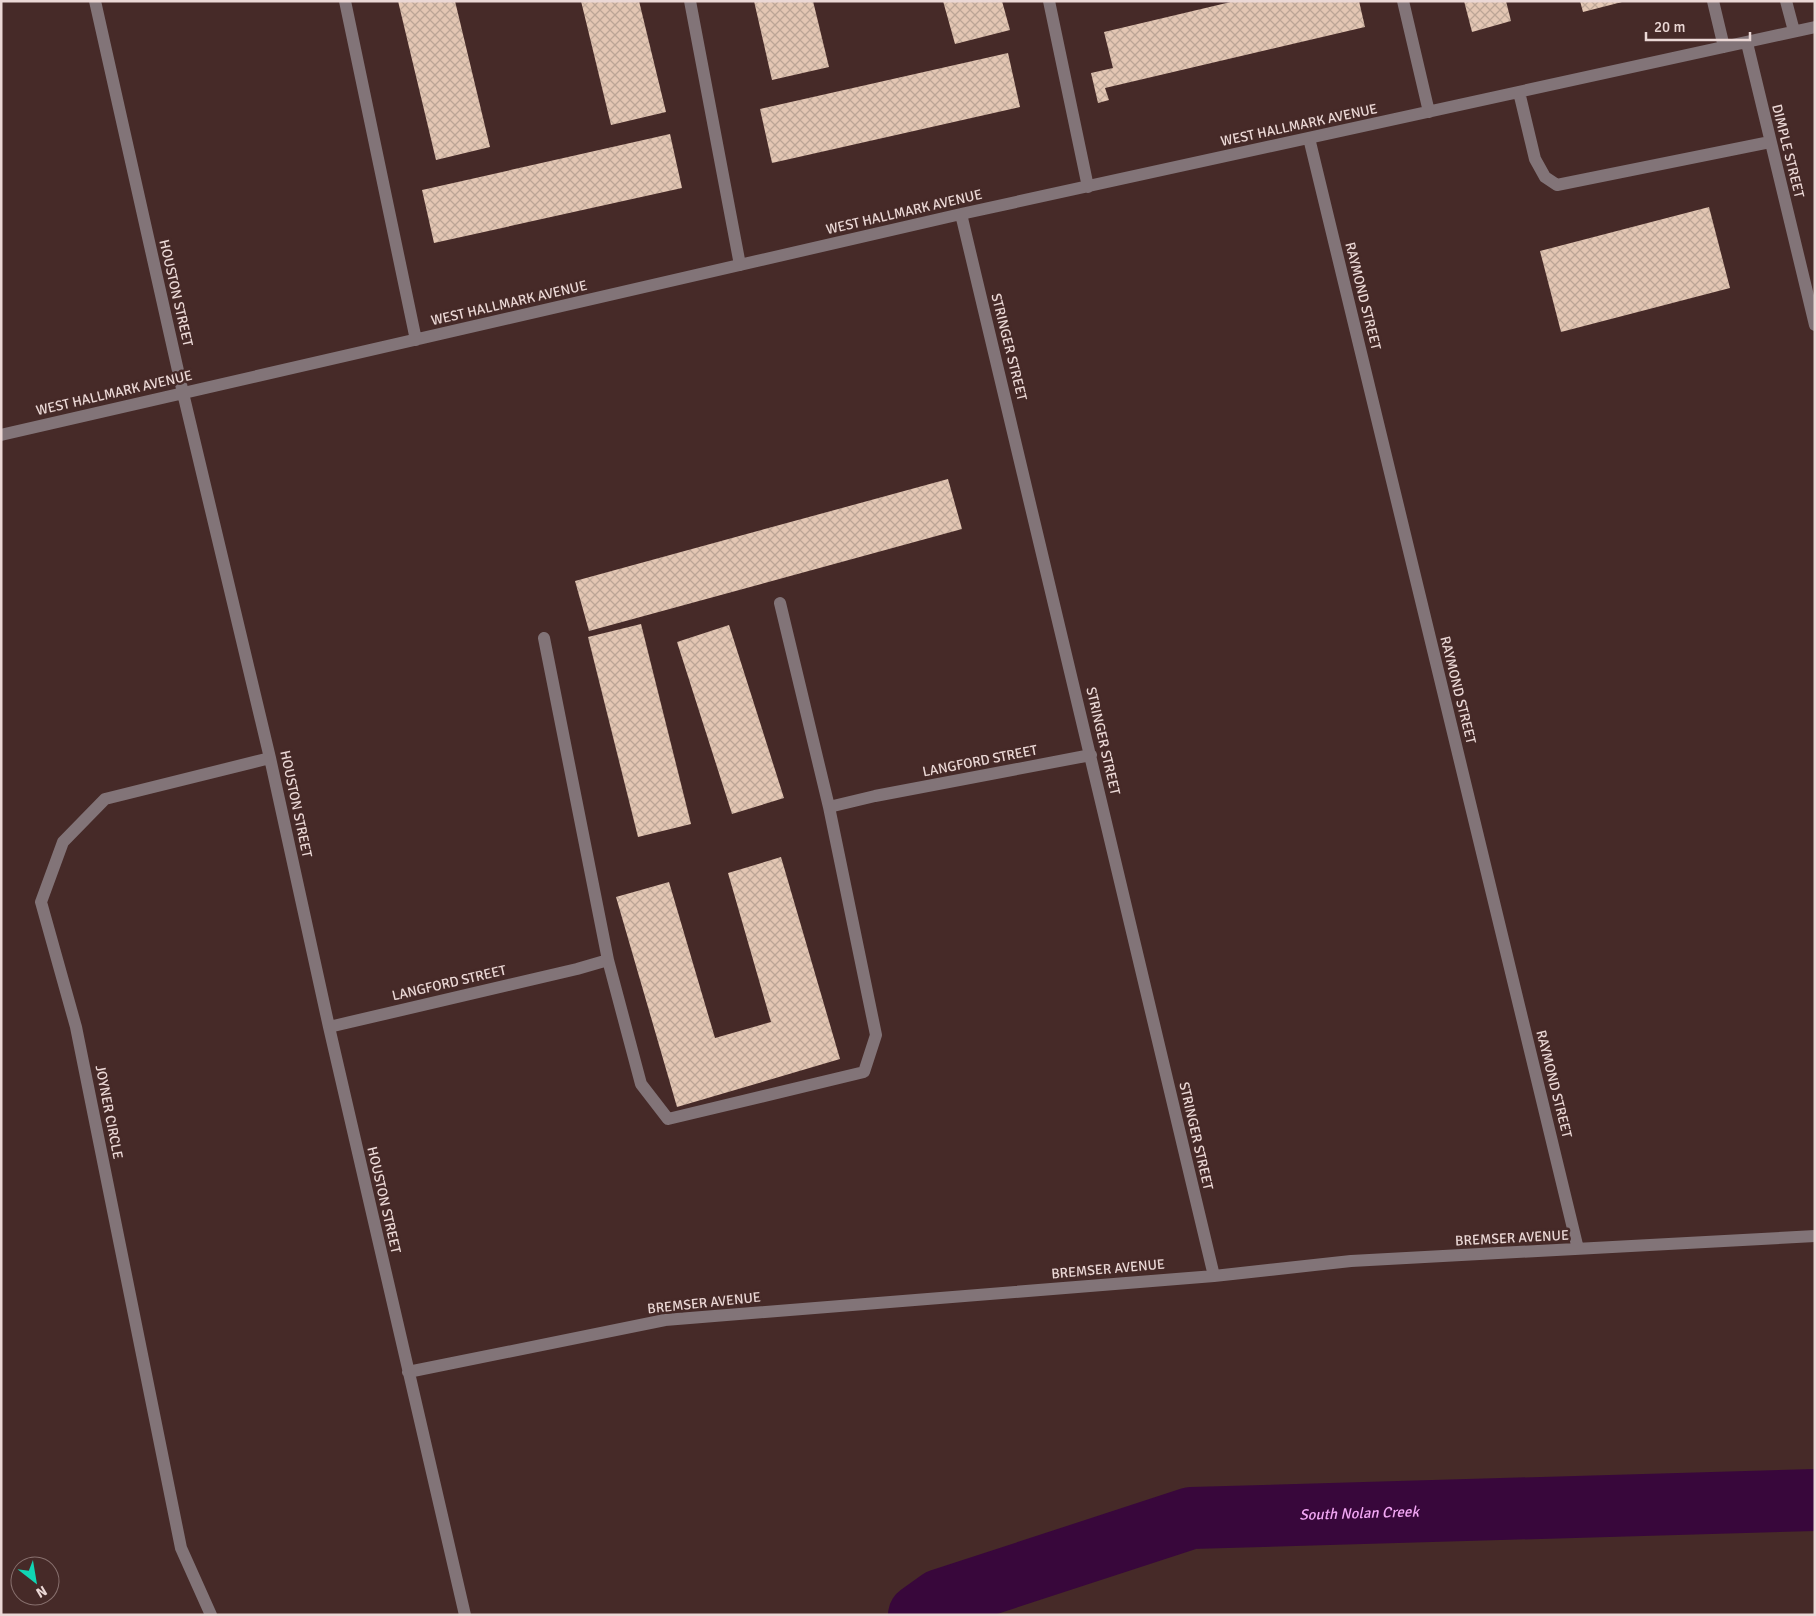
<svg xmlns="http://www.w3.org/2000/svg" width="1816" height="1616" viewBox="0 0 1816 1616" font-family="Signika,sans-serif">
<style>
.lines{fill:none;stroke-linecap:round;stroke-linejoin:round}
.river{stroke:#38073b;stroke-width:62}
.building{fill:url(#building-cross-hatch)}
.minor{stroke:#827478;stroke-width:12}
.labels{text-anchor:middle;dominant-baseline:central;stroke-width:5;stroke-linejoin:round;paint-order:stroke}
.street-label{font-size:14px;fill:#ebd8d6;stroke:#462a28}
.water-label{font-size:15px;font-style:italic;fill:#f2a7f4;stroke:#462a28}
</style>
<defs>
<pattern id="building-cross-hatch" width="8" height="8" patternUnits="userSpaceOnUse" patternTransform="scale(1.25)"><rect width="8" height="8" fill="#e3c6b3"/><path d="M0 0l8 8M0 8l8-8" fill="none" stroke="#bca596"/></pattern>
</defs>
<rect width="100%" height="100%" fill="#462a28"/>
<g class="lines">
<path class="river" id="s1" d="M 919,1615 L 940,1600 L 1191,1518 L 1815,1500"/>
</g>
<path class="building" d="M 398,1 L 455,1 L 490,147 L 436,160 Z
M 581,1 L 639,1 L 666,112 L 611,125 Z
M 754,1 L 813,1 L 829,67 L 772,80 Z
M 943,1 L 1002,1 L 1010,30 L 955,44 Z
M 1235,1 L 1359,1 L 1365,27 L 1105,88 L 1109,100 L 1098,103 L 1091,73 L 1113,68 L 1104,32 Z
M 1464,1 L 1506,1 L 1511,21 L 1472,32 Z
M 1580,1 L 1622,1 L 1622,2 L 1583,12 Z
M 1008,53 L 1020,107 L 772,163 L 760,109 Z
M 670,134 L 682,188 L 434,243 L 422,190 Z
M 1709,207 L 1730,288 L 1561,332 L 1540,251 Z
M 948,479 L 962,529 L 589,631 L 575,581 Z
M 641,624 L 691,824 L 638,837 L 588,637 Z
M 729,625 L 784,798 L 732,814 L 677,642 Z
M 781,857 L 840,1059 L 677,1107 L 616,897 L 669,882 L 715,1038 L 771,1022 L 728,873 Z"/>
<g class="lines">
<path class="minor" d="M 95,1 L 183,393 L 270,758 L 329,1027 L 465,1615
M 345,1 L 416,340
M 690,1 L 740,265
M 1049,1 L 1088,187
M 1403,1 L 1429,112
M 1713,1 L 1724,47
M 1786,1 L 1794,31
M 1747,43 L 1815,325
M 1519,92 L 1535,159 L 1545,177 L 1557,185 L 1770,142
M 1309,138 L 1578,1249
M 961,214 L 1214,1276
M 1,435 L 961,214 L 1815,27
M 780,603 L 829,807
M 544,638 L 608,960
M 329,1027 L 577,969 L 608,960 L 641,1084 L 668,1119 L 864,1072 L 876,1035 L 829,807 L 875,796 L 1091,755
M 408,1372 L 665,1320 L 1214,1276 L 1351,1261 L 1815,1236
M 211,1615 L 181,1548 L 76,1027 L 41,902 L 63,842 L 105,799 L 270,758"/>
</g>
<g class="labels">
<g class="street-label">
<text transform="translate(1299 125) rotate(-12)">WEST HALLMARK AVENUE</text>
<text transform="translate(1788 151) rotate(76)">DIMPLE STREET</text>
<text transform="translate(904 212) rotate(-13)">WEST HALLMARK AVENUE</text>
<text transform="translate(176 293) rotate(77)">HOUSTON STREET</text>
<text transform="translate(1363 296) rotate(76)">RAYMOND STREET</text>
<text transform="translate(509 303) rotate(-13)">WEST HALLMARK AVENUE</text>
<text transform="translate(1009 347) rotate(76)">STRINGER STREET</text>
<text transform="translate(114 393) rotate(-13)">WEST HALLMARK AVENUE</text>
<text transform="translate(1458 690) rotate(76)">RAYMOND STREET</text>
<text transform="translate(1103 741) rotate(77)">STRINGER STREET</text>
<text transform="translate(980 761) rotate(-11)">LANGFORD STREET</text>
<text transform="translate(296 804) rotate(78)">HOUSTON STREET</text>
<text transform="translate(449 983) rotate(-13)">LANGFORD STREET</text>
<text transform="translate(1554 1084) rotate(76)">RAYMOND STREET</text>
<text transform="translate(109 1112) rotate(79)">JOYNER CIRCLE</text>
<text transform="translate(1196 1136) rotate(77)">STRINGER STREET</text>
<text transform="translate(384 1200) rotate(77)">HOUSTON STREET</text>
<text transform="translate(1512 1238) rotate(-3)">BREMSER AVENUE</text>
<text transform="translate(1108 1269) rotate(-5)">BREMSER AVENUE</text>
<text transform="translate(704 1303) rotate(-6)">BREMSER AVENUE</text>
</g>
<g class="water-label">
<text stroke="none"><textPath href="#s1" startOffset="458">South Nolan Creek</textPath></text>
</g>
</g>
<rect width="1816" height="1616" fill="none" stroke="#ebd8d6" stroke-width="5"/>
<g transform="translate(35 1581) rotate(149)"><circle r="24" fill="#462a28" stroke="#88706e"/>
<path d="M0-4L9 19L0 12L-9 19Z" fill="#10d5b4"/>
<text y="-8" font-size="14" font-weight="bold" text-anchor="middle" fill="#ebd8d6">N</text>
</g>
<path d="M1646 32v8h104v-8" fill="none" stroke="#ebd8d6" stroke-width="2.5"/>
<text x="1654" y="32" font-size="15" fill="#ebd8d6" stroke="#462a28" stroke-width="4" paint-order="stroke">20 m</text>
</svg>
